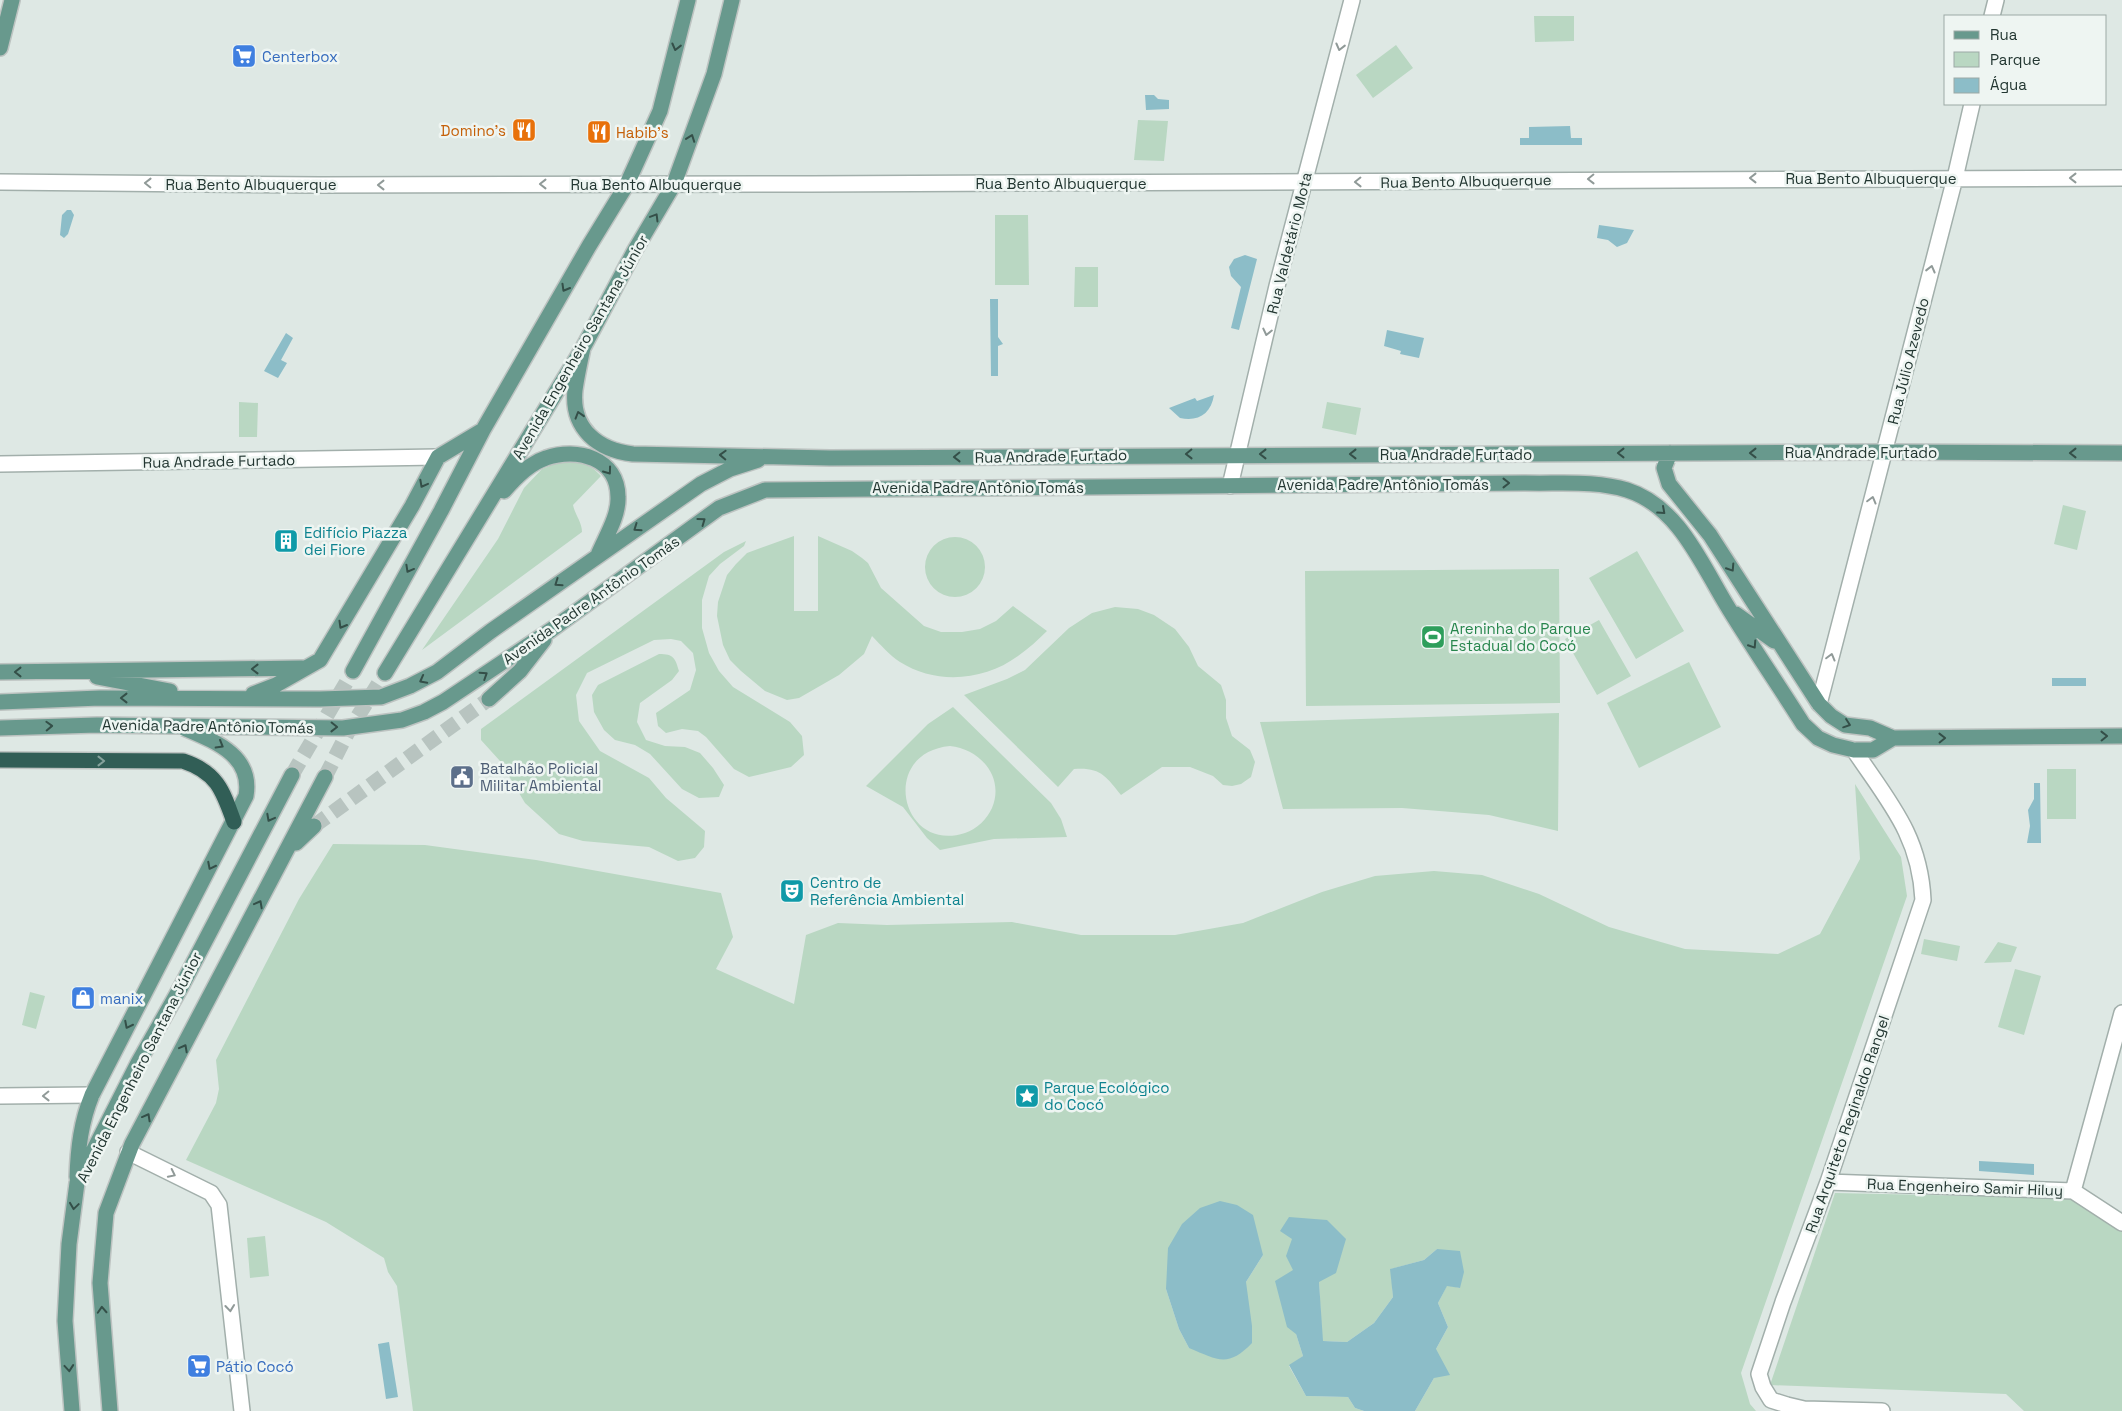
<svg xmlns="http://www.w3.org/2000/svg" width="2122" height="1411" viewBox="0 0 2122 1411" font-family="'Space Grotesk',sans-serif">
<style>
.green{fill:#b9d7c2;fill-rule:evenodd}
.water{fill:#8cbdc8}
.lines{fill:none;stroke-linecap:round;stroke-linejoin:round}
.major-tunnel{stroke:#b8c4c0;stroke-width:15;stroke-dasharray:15 8;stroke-linecap:butt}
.minor-casing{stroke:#a2afab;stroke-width:18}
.major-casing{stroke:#bdc3c1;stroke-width:18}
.highway-casing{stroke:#bdc3c1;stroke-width:18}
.minor{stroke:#fff;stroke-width:15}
.major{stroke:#68998d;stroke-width:15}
.highway{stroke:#315e56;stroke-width:15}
.oneway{stroke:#344f48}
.oneway2{stroke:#909a98}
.oneway3{stroke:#86a29c}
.labels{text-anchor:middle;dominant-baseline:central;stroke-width:5;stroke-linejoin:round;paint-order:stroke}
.shop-label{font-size:15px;fill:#366cbe;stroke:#eef5f2;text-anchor:start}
.food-label{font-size:15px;fill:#c56008;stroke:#eef5f2;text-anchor:end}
.street-label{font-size:15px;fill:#223631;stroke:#eef5f2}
.culture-label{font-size:15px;fill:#0d838f;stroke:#eef5f2;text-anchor:start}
.leisure-label{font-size:15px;fill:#27864d;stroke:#eef5f2;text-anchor:start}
.service-label{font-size:15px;fill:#4e5e75;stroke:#eef5f2;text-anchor:start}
</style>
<rect width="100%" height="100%" fill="#dee8e4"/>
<path class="green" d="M 1534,16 L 1574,16 L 1574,41 L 1535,42 Z
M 1396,45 L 1413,68 L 1373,98 L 1356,75 Z
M 1138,120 L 1168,121 L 1164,161 L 1134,160 Z
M 995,215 L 1028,215 L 1029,285 L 995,285 Z
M 1075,267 L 1098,267 L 1098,307 L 1074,307 Z
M 239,402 L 258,403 L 257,437 L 239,437 Z
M 1327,402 L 1361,408 L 1356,435 L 1322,428 Z
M 562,461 C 578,462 590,463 601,476 L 573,505 C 575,515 582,522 582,532 L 422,650 L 498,539 L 524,488 L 542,469 Z
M 2063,505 L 2086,511 L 2077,550 L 2054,544 Z
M 794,536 L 794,611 L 818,611 L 818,536 L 852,551 L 862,558 L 868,563 L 881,588 L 924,626 L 941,632 L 962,632 L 980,629 L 996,621 L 1013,606 L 1047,631 C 1038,640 1029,648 1018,656 C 984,681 936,685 900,662 C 889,655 881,645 872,636 L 864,654 L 839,675 L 799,698 L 787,700 L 765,691 L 741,671 L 730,660 L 723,645 L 717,616 L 718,602 L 727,575 L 736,564 L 747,553 Z
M925 567a30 30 0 1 1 60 0a30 30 0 1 1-60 0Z
M 746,541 L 744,546 L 720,564 L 709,576 L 702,600 L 702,628 L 709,653 L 719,671 L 733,687 L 790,722 L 802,736 L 804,755 L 791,767 L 749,777 L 734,769 L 706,737 L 698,731 L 682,729 L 666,733 L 658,726 L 656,713 L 690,690 L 696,670 L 693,653 L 681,641 L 671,639 L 654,640 L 587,673 L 576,695 L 579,721 L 600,751 L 649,778 L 666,798 L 705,831 L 704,847 L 695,858 L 678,861 L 649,847 L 583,841 L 559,834 L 525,803 L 500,761 L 481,740 L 481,729 L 724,552 Z
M 1637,551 L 1684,631 L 1636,659 L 1589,578 Z
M 1559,569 L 1560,703 L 1306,706 L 1305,571 Z
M 1115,607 L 1138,609 L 1154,615 L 1175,629 L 1189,647 L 1198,666 L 1221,685 L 1226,700 L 1226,718 L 1232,736 L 1250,750 L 1255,762 L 1251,777 L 1241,784 L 1232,786 L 1223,785 L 1213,776 L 1190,767 L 1162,767 L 1121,795 C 1106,776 1100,767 1074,769 L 1058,787 L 964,695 L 1007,679 L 1025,670 L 1069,628 L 1092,613 Z
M 1599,620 L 1631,676 L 1597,695 L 1565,639 Z
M 659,654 C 674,654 675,658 679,671 L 672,680 L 640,703 L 637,722 L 646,740 L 665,746 L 685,747 L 700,753 L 713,768 L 724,785 L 719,797 L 699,798 L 682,789 L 650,754 L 635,745 L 615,740 L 604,730 L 594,712 L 592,695 L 598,685 Z
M 1689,662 L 1721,727 L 1639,768 L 1607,703 Z
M 953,707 L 1051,803 L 1061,819 L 1067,837 L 994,839 L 940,850 L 927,838 L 903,807 L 866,786 L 928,724 ZM 950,746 C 980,749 1005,777 992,808 C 987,819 977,829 965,833 C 901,854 878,753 950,746 Z
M 1559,713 L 1558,831 L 1489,815 L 1402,808 L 1283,809 L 1260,722 Z
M 2047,769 L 2076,769 L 2076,819 L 2047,819 Z
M 1855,784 L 1901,857 L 1907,896 L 1741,1373 L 1750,1404 L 1756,1411 L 1415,1411 L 1434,1378 L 1436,1349 L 1448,1327 L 1438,1303 L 1447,1285 L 1460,1288 L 1437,1249 L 1424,1260 L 1391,1269 L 1393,1297 L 1374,1323 L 1347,1342 L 1322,1341 L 1319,1282 L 1292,1239 L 1296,1334 L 1303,1356 L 1289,1366 L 1306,1396 L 1348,1397 L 1355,1408 L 1364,1411 L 413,1411 L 397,1286 L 388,1272 L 384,1258 L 326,1222 L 186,1160 L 216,1103 L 219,1089 L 216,1060 L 299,899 L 333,844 L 425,845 L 536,860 L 721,893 L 733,937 L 716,969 L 794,1004 L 806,935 L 838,923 L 887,925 L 1012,922 L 1081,935 L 1175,935 L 1243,923 L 1322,892 L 1375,876 L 1434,871 L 1482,875 L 1539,894 L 1609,927 L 1685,949 L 1778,954 L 1820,934 L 1860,859 ZM 1263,1255 L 1246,1282 L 1189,1348 L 1179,1329 L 1166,1289 Z
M 1924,939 L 1960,946 L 1957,961 L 1921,954 Z
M 1998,942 L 2017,947 L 2011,962 L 1984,963 Z
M 2015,969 L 2041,976 L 2024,1035 L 1998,1027 Z
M 30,992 L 45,996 L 36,1029 L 22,1025 Z
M 1835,1193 L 2070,1198 L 2122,1232 L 2122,1411 L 2024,1411 L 2006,1394 L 1770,1385 Z
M 265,1236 L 269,1276 L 250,1278 L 247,1238 Z"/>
<path class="water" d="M 1145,95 L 1154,95 L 1158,99 L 1169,100 L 1169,109 L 1146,110 Z
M 1570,126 L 1571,138 L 1582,138 L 1582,145 L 1520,145 L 1520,138 L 1529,138 L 1529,127 Z
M 67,210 L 71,210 L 74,215 L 68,234 L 64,238 L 60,235 L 62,215 Z
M 1599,225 L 1634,230 L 1627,243 L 1617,247 L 1608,240 L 1597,238 Z
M 1245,255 L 1257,259 L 1239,330 L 1231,328 L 1241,287 L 1231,276 L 1229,267 L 1234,259 Z
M 990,299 L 998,299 L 998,337 L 1003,344 L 998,346 L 998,376 L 991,376 Z
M 1387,330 L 1424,338 L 1419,358 L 1400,354 L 1401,351 L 1384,346 Z
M 286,333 L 293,338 L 281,360 L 287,363 L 278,378 L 264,371 Z
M 1214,395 C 1211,414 1198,422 1180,418 L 1169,408 L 1195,398 L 1197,401 Z
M 2052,678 L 2086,678 L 2086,686 L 2052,686 Z
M 2034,783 L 2040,783 L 2041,843 L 2027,843 L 2030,826 L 2028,810 L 2034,799 Z
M 1979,1161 L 2034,1164 L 2034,1175 L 1979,1171 Z
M 1220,1201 L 1237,1205 L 1253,1215 L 1263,1255 L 1246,1282 L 1252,1326 L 1252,1343 C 1228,1368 1218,1360 1189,1348 L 1179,1329 L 1166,1289 L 1168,1248 L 1182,1224 L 1200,1208 Z
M 1289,1217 L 1327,1220 L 1346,1239 L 1336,1273 L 1319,1282 L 1323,1341 L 1347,1342 L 1374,1323 L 1393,1297 L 1390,1269 L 1424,1260 L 1437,1249 L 1460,1251 L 1464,1272 L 1460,1288 L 1447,1286 L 1438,1303 L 1448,1327 L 1436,1349 L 1450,1375 L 1434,1378 L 1415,1411 L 1364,1411 L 1355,1408 L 1348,1397 L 1306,1396 L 1289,1365 L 1303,1356 L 1296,1334 L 1287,1327 L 1275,1281 L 1293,1270 L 1286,1256 L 1292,1239 L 1280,1231 Z
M 389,1342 L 398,1397 L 386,1399 L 378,1344 Z"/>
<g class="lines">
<path class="major-tunnel" d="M 292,775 L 353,671
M 325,777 L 348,732 L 385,673
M 314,826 L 489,699"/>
<defs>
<path id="minor" d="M 1992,16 L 1996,0
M 0,182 L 320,185 L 811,184 L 2122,178
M 0,464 L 438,457
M 1230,486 L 1277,286 L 1352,0
M 1819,704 L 1955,178 L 1972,104
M 1854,750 C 1888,801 1920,835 1923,900 L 1828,1182 L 1783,1302 L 1759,1374 L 1763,1387 L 1771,1400 L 1787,1405 L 1804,1409 L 1882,1411
M 0,1096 L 92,1095
M 128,1152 L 211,1193 L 219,1205 L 242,1411
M 1828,1182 L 2073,1191 L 2122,1223
M 2073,1191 L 2122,1013"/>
<path id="major" d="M 0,48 L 12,0
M 583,348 C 580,362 577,376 575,390 C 571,429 598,450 633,454 L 830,458 L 1885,452 L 2122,453
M 1670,453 L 1664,468 L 1669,484 L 1710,535 L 1819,704 L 1831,716 L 1845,725 L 1870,728 L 1893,738 L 2122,736
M 504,491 C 515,478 530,463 546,458 C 577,447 618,458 618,497 C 619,516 605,538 598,555
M 1736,614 L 1774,641
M 353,671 L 441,511 L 483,430 L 589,246 L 627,184 L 660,111 L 688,0
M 0,672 L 302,668
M 385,673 L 583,348 L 635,250 L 674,184 L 714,74 L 732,0
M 97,677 L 170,691
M 253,694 L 276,685 L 320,660 L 412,506 L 438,457 L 483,430
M 489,699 L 520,671 L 544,640
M 0,702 L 100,698 L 320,699 L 381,697 L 410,686 L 437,672 L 491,631 L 701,484 L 730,469 L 758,460
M 0,728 L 97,725 L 343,728 L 402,720 L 424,712 L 443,702 L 551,630 L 719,508 L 765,490 L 1525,483 C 1559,484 1595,480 1627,490 C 1680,507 1702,566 1729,609 C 1753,648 1779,686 1803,724 L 1818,738 L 1833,745 L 1854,750 L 1873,750 L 1893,738
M 296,843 L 314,826
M 77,1177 C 78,1148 81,1122 92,1095 L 246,796 C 253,755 214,741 184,728
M 72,1411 L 65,1321 L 69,1244 L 77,1183 L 138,1063 L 181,987 L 292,775
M 110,1411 L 100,1283 L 106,1213 L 132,1144 L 325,777"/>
<path id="highway" d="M 0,760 L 183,761 C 217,772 223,791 234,822"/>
</defs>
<use href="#minor" class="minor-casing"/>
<use href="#major" class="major-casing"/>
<use href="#highway" class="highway-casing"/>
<use href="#minor" class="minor"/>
<use href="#major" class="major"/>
<use href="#highway" class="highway"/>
</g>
<defs><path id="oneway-chevron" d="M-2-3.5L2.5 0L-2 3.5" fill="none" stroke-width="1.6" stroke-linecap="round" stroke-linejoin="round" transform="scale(1.25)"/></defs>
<g class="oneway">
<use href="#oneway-chevron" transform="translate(676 47) rotate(104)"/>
<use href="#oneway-chevron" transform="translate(691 138) rotate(-70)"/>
<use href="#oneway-chevron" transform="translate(655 217) rotate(-59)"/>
<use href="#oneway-chevron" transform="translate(565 288) rotate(120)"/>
<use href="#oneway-chevron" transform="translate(579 415) rotate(-107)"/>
<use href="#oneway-chevron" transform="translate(1621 453) rotate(180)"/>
<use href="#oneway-chevron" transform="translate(1753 453) rotate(180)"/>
<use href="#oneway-chevron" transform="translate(2073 453) rotate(-180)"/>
<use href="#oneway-chevron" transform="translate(1189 454) rotate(179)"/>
<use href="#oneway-chevron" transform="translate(1263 454) rotate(180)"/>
<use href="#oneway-chevron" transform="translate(1353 454) rotate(180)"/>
<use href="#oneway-chevron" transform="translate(723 455) rotate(-178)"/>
<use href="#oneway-chevron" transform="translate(957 457) rotate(179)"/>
<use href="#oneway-chevron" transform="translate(608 471) rotate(54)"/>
<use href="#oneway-chevron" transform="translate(1506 483)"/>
<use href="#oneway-chevron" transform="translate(423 484) rotate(118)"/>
<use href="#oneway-chevron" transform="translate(1662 511) rotate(42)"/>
<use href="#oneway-chevron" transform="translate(702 521) rotate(-36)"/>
<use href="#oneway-chevron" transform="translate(637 528) rotate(145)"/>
<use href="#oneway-chevron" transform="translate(1731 568) rotate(57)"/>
<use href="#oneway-chevron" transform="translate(409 569) rotate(119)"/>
<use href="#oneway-chevron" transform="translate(558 583) rotate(145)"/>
<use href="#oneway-chevron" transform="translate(342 625) rotate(120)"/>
<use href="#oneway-chevron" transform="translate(1753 645) rotate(57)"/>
<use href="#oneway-chevron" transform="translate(255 669) rotate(180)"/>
<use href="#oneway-chevron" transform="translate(18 672) rotate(180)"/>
<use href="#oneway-chevron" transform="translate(484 675) rotate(-33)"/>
<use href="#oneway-chevron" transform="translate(423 680) rotate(152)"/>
<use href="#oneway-chevron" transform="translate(124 698) rotate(180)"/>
<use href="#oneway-chevron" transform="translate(1847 724) rotate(19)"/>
<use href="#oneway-chevron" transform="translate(49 726) rotate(-2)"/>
<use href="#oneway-chevron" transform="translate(334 727) rotate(1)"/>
<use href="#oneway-chevron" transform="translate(2104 736) rotate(-1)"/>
<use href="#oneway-chevron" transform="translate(1942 738) rotate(-1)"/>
<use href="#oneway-chevron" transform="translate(220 745) rotate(30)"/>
<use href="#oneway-chevron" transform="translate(270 818) rotate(118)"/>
<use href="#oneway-chevron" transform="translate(211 866) rotate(117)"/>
<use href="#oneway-chevron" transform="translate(259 904) rotate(-62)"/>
<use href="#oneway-chevron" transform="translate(128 1025) rotate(117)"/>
<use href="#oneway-chevron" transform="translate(184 1048) rotate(-62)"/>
<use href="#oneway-chevron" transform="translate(147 1117) rotate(-61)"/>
<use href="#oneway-chevron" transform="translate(74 1206) rotate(98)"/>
<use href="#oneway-chevron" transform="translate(102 1310) rotate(-93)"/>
<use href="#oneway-chevron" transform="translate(69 1368) rotate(85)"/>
</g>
<g class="oneway2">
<use href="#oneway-chevron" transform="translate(1340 47) rotate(104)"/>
<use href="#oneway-chevron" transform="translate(1753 178) rotate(180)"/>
<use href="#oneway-chevron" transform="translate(2073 178) rotate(180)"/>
<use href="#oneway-chevron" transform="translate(1591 179) rotate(179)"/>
<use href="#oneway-chevron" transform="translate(1358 182) rotate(179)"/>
<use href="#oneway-chevron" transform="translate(148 183) rotate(-179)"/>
<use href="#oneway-chevron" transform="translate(543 184) rotate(180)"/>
<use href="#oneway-chevron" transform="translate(381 185) rotate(180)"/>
<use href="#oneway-chevron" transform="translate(1931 269) rotate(-76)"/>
<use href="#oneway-chevron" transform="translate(1267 332) rotate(103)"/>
<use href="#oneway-chevron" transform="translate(1872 500) rotate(-75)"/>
<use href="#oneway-chevron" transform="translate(1831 657) rotate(-75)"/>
<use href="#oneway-chevron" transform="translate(46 1096) rotate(179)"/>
<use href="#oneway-chevron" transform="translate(172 1174) rotate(26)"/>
<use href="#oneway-chevron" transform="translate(230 1308) rotate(84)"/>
</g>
<use class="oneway3" href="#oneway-chevron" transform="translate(101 761)"/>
<defs>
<symbol id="supermarket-square" viewBox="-11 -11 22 22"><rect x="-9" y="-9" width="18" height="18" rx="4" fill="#3f7fe0" stroke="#eef5f2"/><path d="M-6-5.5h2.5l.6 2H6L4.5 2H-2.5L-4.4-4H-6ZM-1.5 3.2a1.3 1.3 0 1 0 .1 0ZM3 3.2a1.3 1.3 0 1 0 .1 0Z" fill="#fff"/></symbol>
<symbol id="restaurant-square" viewBox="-11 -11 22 22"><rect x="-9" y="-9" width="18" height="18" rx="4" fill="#e8710a" stroke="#eef5f2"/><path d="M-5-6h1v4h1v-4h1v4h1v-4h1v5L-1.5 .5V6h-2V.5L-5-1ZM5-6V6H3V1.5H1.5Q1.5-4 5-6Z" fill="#fff"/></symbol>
<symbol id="building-square" viewBox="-11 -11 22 22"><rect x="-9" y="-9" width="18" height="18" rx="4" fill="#0f9aa8" stroke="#eef5f2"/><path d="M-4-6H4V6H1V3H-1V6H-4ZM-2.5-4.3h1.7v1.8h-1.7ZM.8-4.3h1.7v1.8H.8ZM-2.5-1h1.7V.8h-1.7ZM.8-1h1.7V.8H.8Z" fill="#fff"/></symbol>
<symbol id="stadium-square" viewBox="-11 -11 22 22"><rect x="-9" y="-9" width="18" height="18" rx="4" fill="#2e9e5b" stroke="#eef5f2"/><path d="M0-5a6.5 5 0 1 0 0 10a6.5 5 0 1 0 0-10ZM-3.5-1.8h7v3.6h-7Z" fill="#fff"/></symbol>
<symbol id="civic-square" viewBox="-11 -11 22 22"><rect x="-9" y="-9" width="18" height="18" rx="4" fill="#5c6f8a" stroke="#eef5f2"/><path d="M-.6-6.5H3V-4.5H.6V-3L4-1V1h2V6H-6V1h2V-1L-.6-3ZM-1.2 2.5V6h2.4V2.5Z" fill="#fff"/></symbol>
<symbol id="theatre-square" viewBox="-11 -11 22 22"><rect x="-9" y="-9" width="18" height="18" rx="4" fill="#0f9aa8" stroke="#eef5f2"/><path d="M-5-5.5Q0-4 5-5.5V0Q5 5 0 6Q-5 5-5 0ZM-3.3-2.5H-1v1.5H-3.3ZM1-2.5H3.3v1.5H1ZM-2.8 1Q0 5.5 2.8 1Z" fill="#fff"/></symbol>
<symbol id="shop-square" viewBox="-11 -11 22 22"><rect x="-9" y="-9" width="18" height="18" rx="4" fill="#3f7fe0" stroke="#eef5f2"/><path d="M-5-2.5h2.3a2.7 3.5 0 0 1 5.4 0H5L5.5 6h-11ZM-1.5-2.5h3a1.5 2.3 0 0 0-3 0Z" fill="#fff"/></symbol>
<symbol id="sight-square" viewBox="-11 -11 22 22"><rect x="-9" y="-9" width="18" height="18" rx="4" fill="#0f9aa8" stroke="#eef5f2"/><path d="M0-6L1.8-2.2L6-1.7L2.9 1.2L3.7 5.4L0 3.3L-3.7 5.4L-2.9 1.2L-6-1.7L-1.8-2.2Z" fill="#fff"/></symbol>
</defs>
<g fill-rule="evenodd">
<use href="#supermarket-square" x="230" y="42" width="28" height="28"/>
<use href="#restaurant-square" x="510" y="116" width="28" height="28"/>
<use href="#restaurant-square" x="585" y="118" width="28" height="28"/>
<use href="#building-square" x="272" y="527" width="28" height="28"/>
<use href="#stadium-square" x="1419" y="623" width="28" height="28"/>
<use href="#civic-square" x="448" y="763" width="28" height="28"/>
<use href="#theatre-square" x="778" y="877" width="28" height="28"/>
<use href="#shop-square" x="69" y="984" width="28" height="28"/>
<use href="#sight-square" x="1013" y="1082" width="28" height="28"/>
<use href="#supermarket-square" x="185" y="1352" width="28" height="28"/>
</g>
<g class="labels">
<g class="shop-label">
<text x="262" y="56">Centerbox</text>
<text x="100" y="998">manix</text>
<text x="216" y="1366">Pátio Cocó</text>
</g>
<g class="food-label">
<text x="506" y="130">Domino's</text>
<text x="616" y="132" text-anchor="start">Habib's</text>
</g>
<g class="street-label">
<text x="1871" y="178">Rua Bento Albuquerque</text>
<text transform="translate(1466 181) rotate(-1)">Rua Bento Albuquerque</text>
<text x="1061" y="183">Rua Bento Albuquerque</text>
<text x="251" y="184">Rua Bento Albuquerque</text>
<text x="656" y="184">Rua Bento Albuquerque</text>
<text transform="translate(1289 243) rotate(-76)">Rua Valdetário Mota</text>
<text transform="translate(580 347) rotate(-60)">Avenida Engenheiro Santana Júnior</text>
<text transform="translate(1908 361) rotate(-76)">Rua Júlio Azevedo</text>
<text x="1861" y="452">Rua Andrade Furtado</text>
<text x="1456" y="454">Rua Andrade Furtado</text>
<text transform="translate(1051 456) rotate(-1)">Rua Andrade Furtado</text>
<text transform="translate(219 461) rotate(-1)">Rua Andrade Furtado</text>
<text x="1383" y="484">Avenida Padre Antônio Tomás</text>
<text x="978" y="487">Avenida Padre Antônio Tomás</text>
<text transform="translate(591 600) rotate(-35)">Avenida Padre Antônio Tomás</text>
<text transform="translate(208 726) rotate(1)">Avenida Padre Antônio Tomás</text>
<text transform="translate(139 1067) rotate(-63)">Avenida Engenheiro Santana Júnior</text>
<text transform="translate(1847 1124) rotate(-71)">Rua Arquiteto Reginaldo Rangel</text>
<text transform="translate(1965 1187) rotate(2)">Rua Engenheiro Samir Hiluy</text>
</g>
<g class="culture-label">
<text x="304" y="532">Edifício Piazza<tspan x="304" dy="17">dei Fiore</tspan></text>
<text x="810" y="882">Centro de<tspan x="810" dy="17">Referência Ambiental</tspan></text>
<text x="1044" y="1087">Parque Ecológico<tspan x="1044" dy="17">do Cocó</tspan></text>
</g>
<g class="leisure-label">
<text x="1450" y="628">Areninha do Parque<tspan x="1450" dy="17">Estadual do Cocó</tspan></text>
</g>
<g class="service-label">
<text x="480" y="768">Batalhão Policial<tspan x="480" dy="17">Militar Ambiental</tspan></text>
</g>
</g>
<rect x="1944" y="15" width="162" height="90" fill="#eef5f2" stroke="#9ca9a5"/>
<rect x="1954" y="31" width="25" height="8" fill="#68998d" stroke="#9ca9a5"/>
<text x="1990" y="40" font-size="15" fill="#223631">Rua</text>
<rect x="1954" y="52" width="25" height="15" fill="#b9d7c2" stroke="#9ca9a5"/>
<text x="1990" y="65" font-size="15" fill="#223631">Parque</text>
<rect x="1954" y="78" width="25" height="15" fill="#8cbdc8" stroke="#9ca9a5"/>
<text x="1990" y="90" font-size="15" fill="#223631">Água</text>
</svg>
